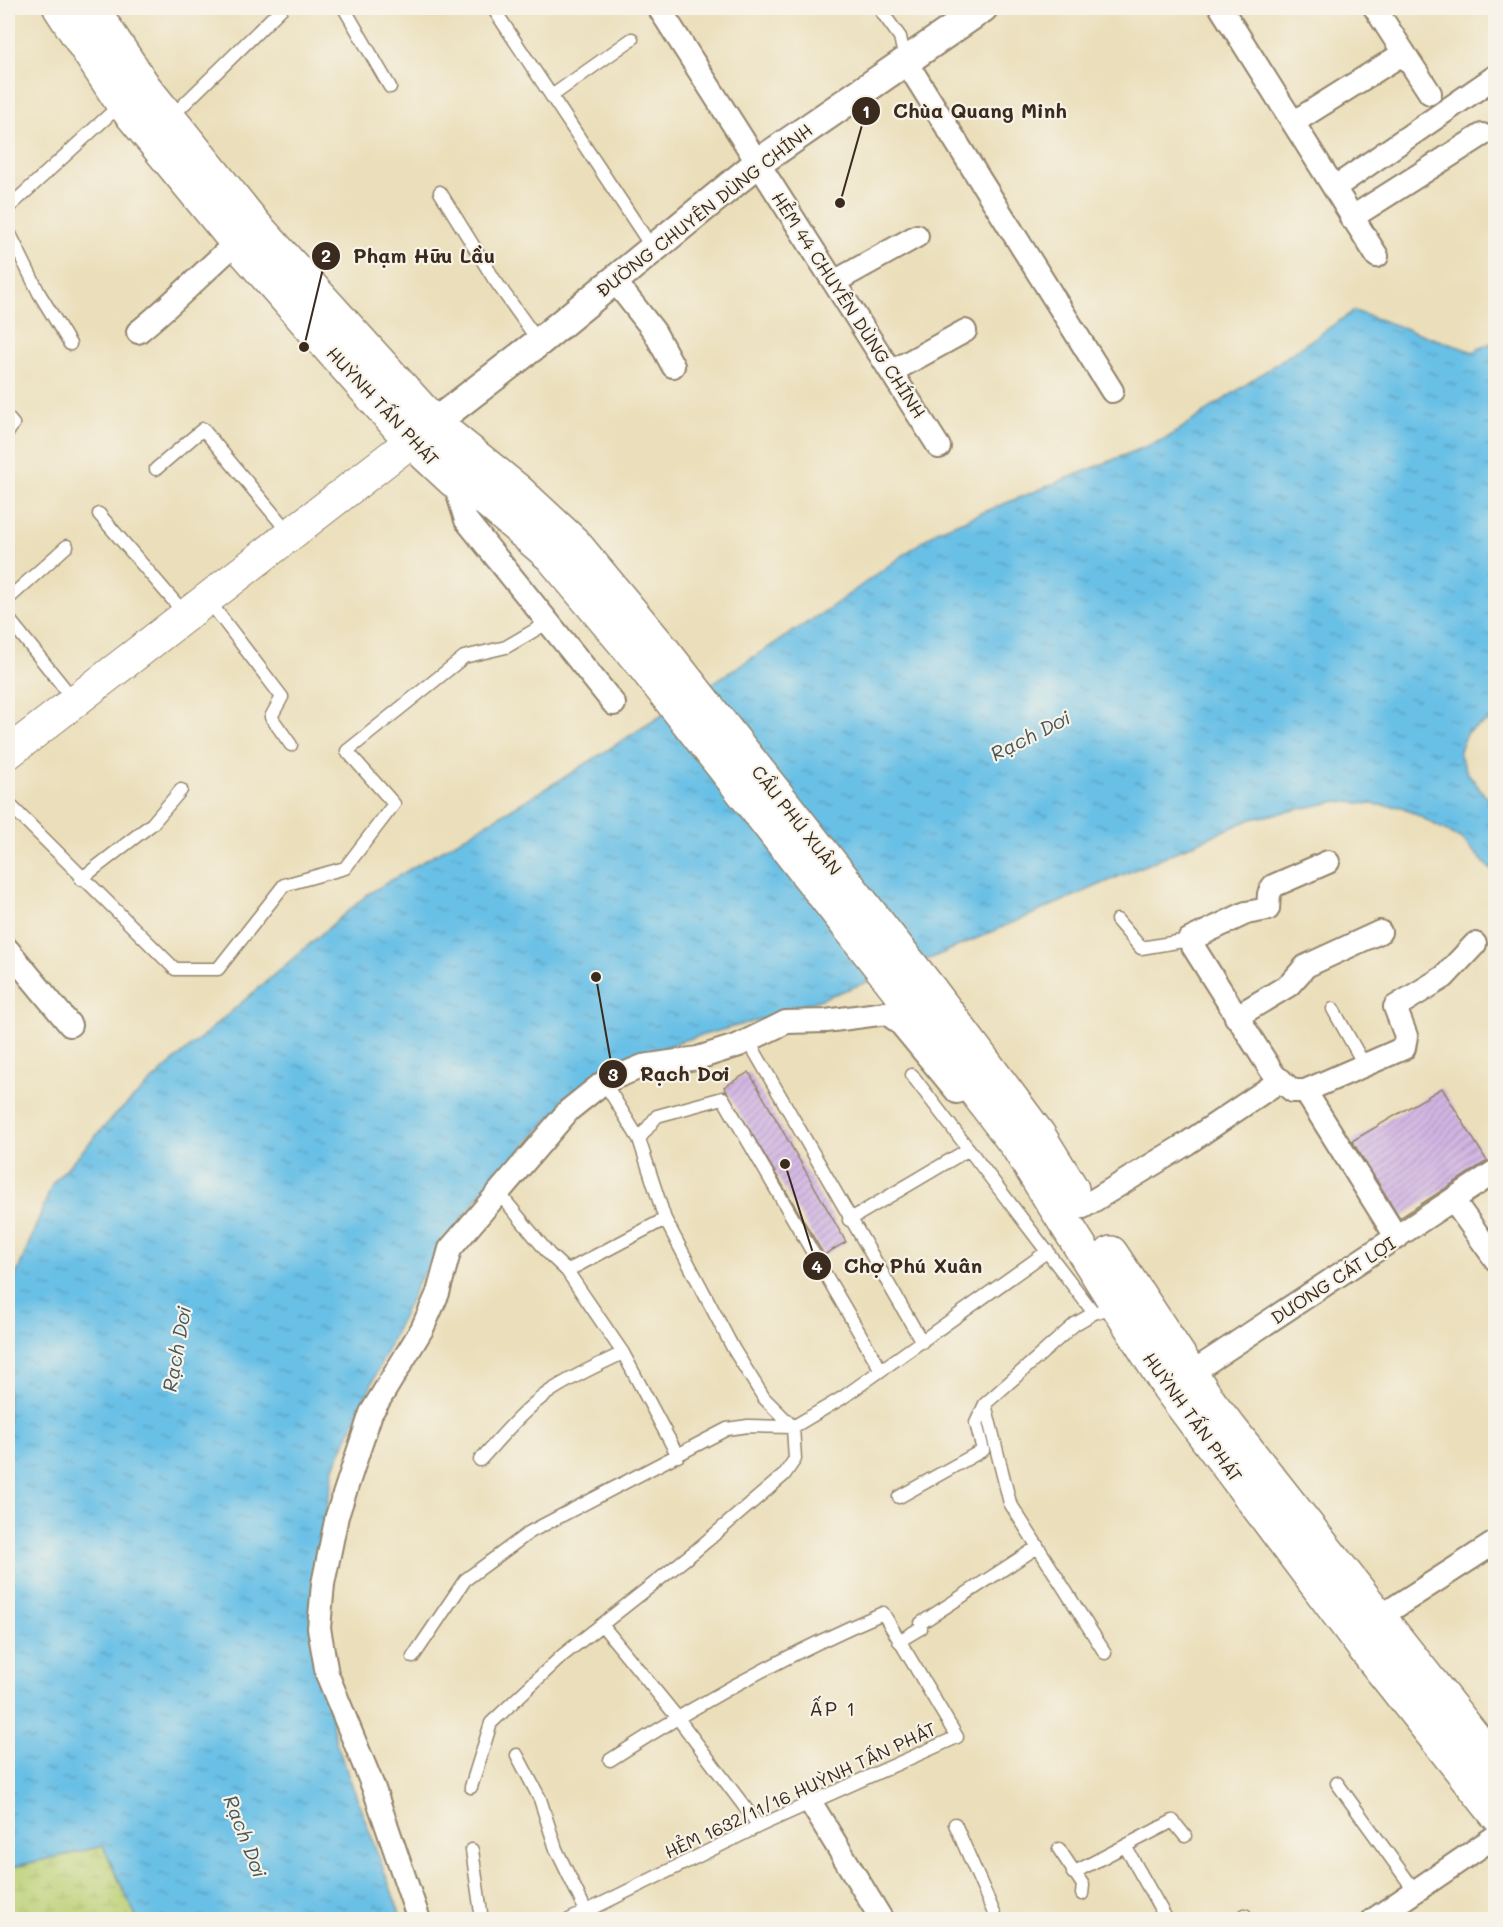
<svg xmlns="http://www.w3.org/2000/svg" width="1503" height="1927" viewBox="0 0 1503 1927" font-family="Mali,sans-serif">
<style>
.wetland{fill:url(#wetland-marsh);stroke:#7b7d49;stroke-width:1.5}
.water{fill:url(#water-ripples);stroke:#527582;stroke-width:1.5}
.building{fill:url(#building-hatch)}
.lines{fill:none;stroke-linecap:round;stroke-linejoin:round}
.service-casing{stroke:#93846c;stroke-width:15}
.minor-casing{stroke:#93846c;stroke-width:26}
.tertiary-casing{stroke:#93846c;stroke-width:32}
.secondary-casing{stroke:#93846c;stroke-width:34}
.primary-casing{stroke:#93846c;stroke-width:36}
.service{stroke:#fff;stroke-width:12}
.minor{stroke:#fff;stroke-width:22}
.tertiary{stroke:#fff;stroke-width:28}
.secondary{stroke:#fff;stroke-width:32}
.primary{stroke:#fff;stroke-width:33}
.labels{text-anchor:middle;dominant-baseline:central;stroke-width:4.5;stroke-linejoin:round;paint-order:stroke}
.street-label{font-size:18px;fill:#3b2a1e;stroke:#f7f3e8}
.water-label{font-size:20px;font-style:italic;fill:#49575a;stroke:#f7f3e8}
.neighbourhood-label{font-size:20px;letter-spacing:1.5px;fill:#3b2a1e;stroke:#f7f3e8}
.leader{fill:none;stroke:#3b2a1e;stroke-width:2}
.callout-dot{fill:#3b2a1e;stroke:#f7f3e8;stroke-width:2}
.mark-label{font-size:18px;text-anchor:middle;font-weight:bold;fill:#fff}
.callout-label{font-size:20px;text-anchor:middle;font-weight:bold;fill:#3b2a1e;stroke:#f7f3e8;stroke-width:4.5;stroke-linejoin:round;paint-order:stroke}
</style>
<defs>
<pattern id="wetland-marsh" width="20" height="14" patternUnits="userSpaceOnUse" patternTransform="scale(1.5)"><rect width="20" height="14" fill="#bbd074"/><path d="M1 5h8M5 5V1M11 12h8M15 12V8" fill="none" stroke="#a2b364"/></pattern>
<pattern id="water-ripples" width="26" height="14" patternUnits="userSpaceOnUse" patternTransform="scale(1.5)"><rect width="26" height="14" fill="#69c0e6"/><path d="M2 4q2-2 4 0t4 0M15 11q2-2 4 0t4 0" fill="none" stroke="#589cba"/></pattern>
<pattern id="building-hatch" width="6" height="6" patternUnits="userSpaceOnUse" patternTransform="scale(1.5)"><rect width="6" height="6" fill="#d2b6e4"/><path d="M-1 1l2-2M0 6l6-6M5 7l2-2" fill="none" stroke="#ac94b8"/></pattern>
</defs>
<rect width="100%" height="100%" fill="#f7f3e8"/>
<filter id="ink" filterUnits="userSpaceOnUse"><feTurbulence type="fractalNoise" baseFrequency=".0167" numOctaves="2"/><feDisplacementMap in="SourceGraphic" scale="12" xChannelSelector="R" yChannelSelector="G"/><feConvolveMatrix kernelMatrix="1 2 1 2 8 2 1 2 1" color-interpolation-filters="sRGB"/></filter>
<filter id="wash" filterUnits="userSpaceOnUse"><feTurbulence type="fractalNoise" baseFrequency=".008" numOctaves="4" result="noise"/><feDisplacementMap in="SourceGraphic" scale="24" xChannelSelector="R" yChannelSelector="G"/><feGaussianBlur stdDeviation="1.35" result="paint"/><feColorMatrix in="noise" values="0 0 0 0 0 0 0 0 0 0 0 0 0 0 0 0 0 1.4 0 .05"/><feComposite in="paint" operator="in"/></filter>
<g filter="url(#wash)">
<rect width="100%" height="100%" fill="#ebdfbb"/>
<path class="wetland" d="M 103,1846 L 137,1919 L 8,1919 L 8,1868 Z"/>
<path class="water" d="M 1354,311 L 1473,352 L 1495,341 L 1495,718 L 1467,732 L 1459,753 L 1467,772 L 1495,809 L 1495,874 L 1462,839 L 1402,807 L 1338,801 L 1251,819 L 929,959 L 781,1014 L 681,1041 L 609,1070 L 550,1118 L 478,1197 L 418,1282 L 334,1467 L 321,1541 L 315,1636 L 336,1742 L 402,1919 L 137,1919 L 103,1846 L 8,1868 L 8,1296 L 53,1183 L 115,1115 L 176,1059 L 368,894 L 570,774 L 827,610 L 937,531 L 1167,438 Z"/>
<g id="blocks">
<path class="building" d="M 749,1072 L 846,1242 L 824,1255 L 724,1087 Z
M 1442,1088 L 1487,1161 L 1400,1218 L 1352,1141 Z"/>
</g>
</g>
<g filter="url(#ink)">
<use href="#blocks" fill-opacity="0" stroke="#93846c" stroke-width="1.5"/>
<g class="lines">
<defs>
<path id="service" d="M 344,8 L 390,87
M 493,8 L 653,249
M 879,8 L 900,37 L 905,60
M 553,95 L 632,39
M 171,117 L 282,8
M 440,192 L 494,279 L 539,342
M 8,208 L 121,104
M 8,230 L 39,293 L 70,344
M 8,418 L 13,424 L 8,432
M 156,469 L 203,429 L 290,534
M 99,514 L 185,614
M 8,599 L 67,546
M 208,600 L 282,697 L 271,717 L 291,745
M 8,618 L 74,700
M 8,803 L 175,969 L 218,969 L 284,885 L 345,868 L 394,804 L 347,751 L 464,657 L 506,647 L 547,623
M 81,879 L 152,824 L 181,790
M 1117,920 L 1141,948 L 1189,940
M 1333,1009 L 1365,1066
M 748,1040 L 922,1342
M 912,1075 L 1094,1313
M 604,1082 L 639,1139
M 499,1193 L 549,1254 L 567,1271
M 665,1219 L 567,1271 L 623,1353 L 678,1456
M 849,1220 L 969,1149
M 985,1404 L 1010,1503 L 1105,1653
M 480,1460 C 502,1436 523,1410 549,1392 C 573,1376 598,1365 623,1353
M 899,1497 L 983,1450 L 976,1423 L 985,1404 L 1075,1324 L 1094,1313 L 1116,1306
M 602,1625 L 677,1717 L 759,1826
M 899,1641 L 921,1628 L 921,1623 L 1036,1548
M 413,1657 L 465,1580 L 530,1532 L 727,1429 L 748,1426 L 793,1427 L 842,1398 L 1048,1251
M 517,1755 L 540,1799 L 556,1849 L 586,1911
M 1337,1783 L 1415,1891
M 471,1787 L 491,1723 L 563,1655 L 694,1552 L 784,1475 L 795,1459 L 793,1427 L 764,1398 L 734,1350 L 665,1219 L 639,1139 L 657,1116 L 723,1098 L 881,1370
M 955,1824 L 997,1920
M 1125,1846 L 1167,1920
M 1059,1849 L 1083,1885 L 1082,1894
M 472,1850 L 482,1920
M 1073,1873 L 1173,1821 L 1185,1836
M 569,1920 L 759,1826 L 957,1737 L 883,1613 C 787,1654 698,1703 610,1760
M 1237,1920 L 1245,1915"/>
<path id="minor" d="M 659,8 L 939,447
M 1221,8 L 1377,256
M 1375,8 L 1404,53
M 905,60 L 1112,391
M 1294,122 L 1404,53 L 1430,93
M 1334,188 L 1496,76
M 1351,218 L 1482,135
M 614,280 L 654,331 L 673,366
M 834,282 L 917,236
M 138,332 C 173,304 203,272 237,242
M 891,372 L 965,331
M 454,481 L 466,520 L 614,704
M 1328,862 L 1273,886 L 1269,894 L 1268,909 L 1246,913 L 1189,940 L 1274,1075 L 1293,1091 L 1305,1091 L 1397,1238
M 8,950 L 70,1025
M 1236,1017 L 1289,985 L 1306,966 L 1380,932
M 1305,1091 L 1404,1048 L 1406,1036 L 1395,1007 L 1444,977 L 1475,944
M 1453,1200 L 1496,1260
M 1083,1207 L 1186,1144 L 1281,1080
M 1179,1381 L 1496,1171
M 1378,1618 L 1496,1542
M 811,1803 L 882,1920
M 419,1920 L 374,1789 L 327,1674 L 319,1628 L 323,1584 L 337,1516 L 371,1413 L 422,1329 L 438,1293 L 450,1249 L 569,1110 L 604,1082 L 643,1066 L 698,1058 L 739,1045 L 786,1022 L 826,1021 L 886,1013 L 899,1022 L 957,1092
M 1373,1920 L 1496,1836"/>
<path id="tertiary" d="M 434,423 L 539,342 L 758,163 L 983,8"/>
<path id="secondary" d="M 8,753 L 432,425"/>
<path id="primary" d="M 60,8 L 122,103 L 233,238 L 411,441 L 454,481 L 471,487 L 551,556 L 643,665 L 911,1006 L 1017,1146 L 1169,1388 L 1364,1648 L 1496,1814
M 92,8 L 145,88 L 255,225 L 434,423 L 517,490 L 574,543 L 662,649 L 932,992 L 1038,1134 L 1072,1189
M 1111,1253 L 1211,1404 L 1496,1765"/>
</defs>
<use href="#service" class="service-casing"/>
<use href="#minor" class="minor-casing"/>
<use href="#tertiary" class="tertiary-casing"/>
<use href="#secondary" class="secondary-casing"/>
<use href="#primary" class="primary-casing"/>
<use href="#service" class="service"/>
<use href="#minor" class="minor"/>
<use href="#tertiary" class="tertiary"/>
<use href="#secondary" class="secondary"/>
<use href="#primary" class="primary"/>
</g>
</g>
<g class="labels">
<g class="street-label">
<text transform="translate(704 210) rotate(-38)">ĐƯỜNG CHUYÊN DÙNG CHÍNH</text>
<text transform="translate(849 305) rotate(57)">HẺM 44 CHUYÊN DÙNG CHÍNH</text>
<text transform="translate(383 406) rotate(47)">HUỲNH TẤN PHÁT</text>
<text transform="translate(797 820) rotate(52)">CẦU PHÚ XUÂN</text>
<text transform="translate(1333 1280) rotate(-33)">DƯƠNG CÁT LỢI</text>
<text transform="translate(1193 1417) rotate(54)">HUỲNH TẤN PHÁT</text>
<text transform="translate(800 1790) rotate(-25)">HẺM 1632/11/16 HUỲNH TẤN PHÁT</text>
</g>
<g class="water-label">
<text transform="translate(1030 735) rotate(-27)">Rạch Dơi</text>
<text transform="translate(176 1349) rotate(-80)">Rạch Dơi</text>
<text transform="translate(246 1836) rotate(69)">Rạch Dơi</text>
</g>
<g class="neighbourhood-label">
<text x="833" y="1708">ẤP 1</text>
</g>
</g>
<path class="leader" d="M840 203L866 111M304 347L326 256M596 977L613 1074M785 1164L817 1266"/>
<g class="callout-dot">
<circle cx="840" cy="203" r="6"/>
<circle cx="304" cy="347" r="6"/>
<circle cx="596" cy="977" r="6"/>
<circle cx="785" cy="1164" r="6"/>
<circle cx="866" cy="111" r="15"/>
<circle cx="326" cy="256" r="15"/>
<circle cx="613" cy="1074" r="15"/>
<circle cx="817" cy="1266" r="15"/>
</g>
<g class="mark-label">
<text x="866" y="118">1</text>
<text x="326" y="262">2</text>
<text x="613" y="1081">3</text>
<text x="817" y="1273">4</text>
</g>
<g class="callout-label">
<text x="980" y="118">Chùa Quang Minh</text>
<text x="424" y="263">Phạm Hữu Lầu</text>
<text x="685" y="1081">Rạch Dơi</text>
<text x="913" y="1273">Chợ Phú Xuân</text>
</g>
<rect width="1503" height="1927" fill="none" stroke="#f7f3e8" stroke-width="30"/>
</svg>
